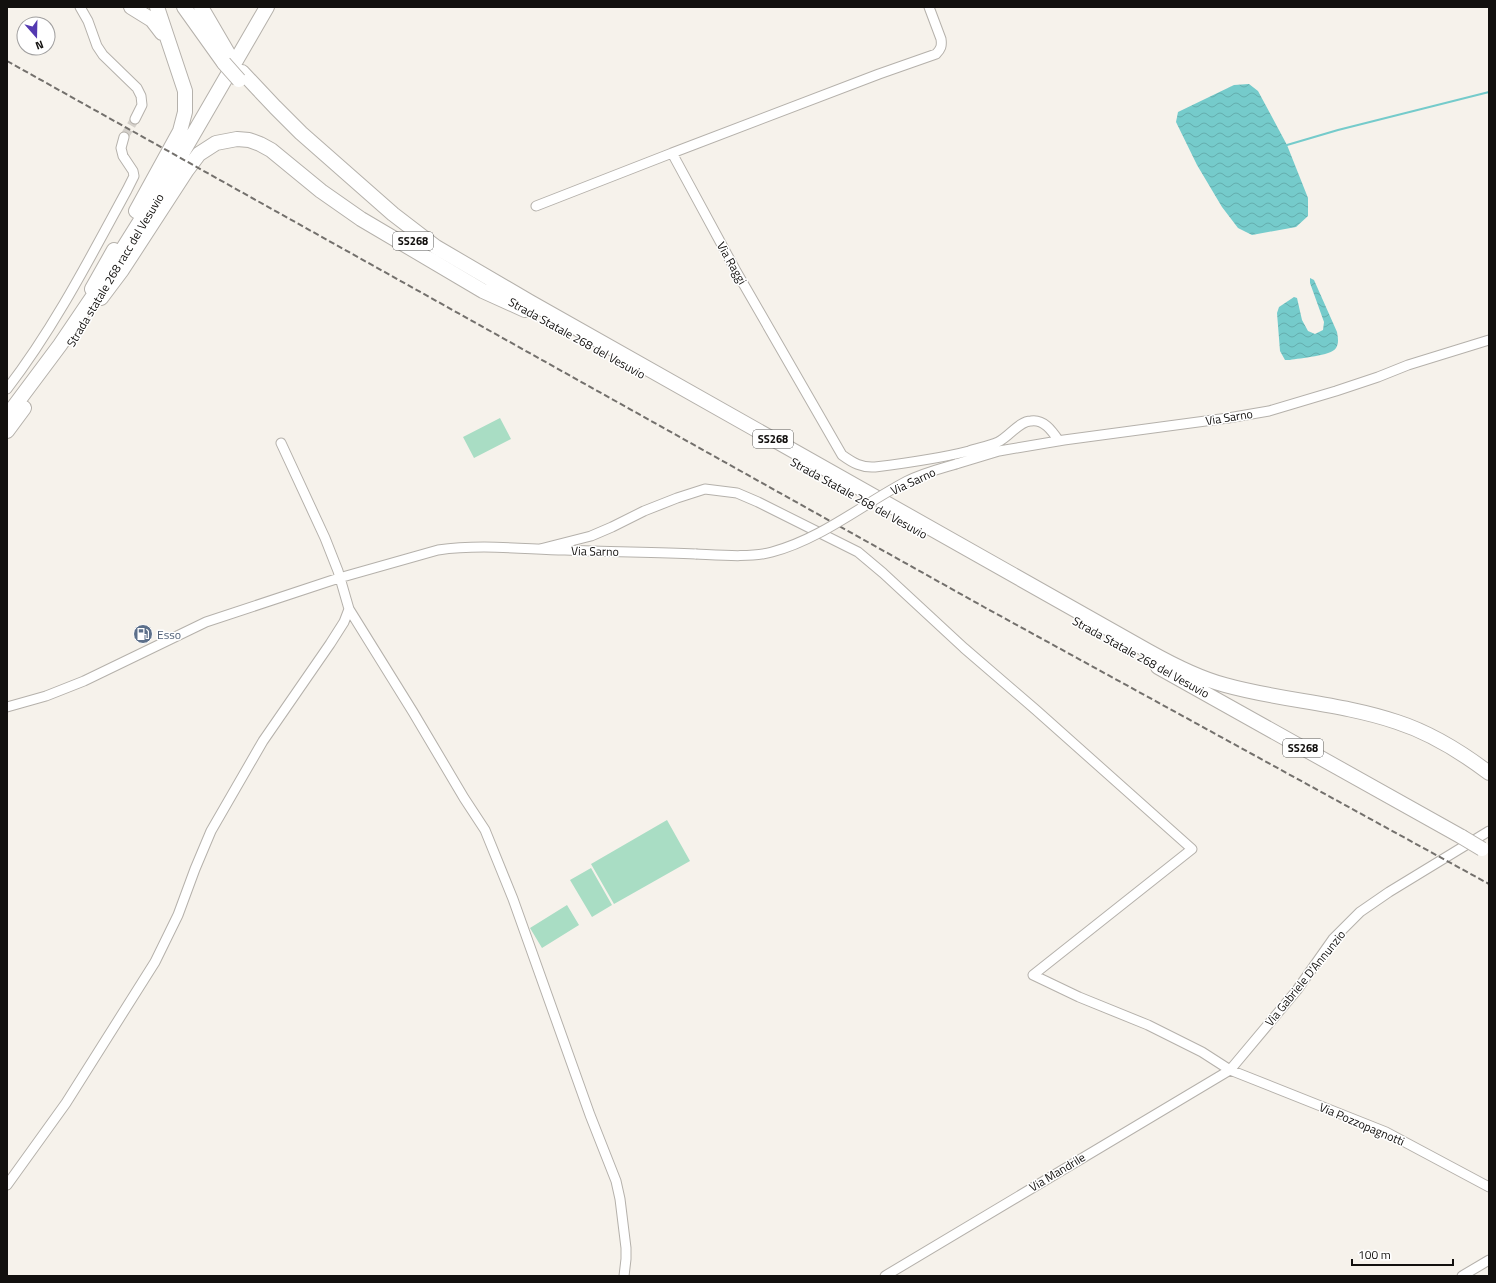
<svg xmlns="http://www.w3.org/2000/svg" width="1496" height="1283" viewBox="0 0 1496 1283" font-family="'Titillium Web',sans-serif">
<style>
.pitch{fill:#a9ddc4}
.water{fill:url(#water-waves)}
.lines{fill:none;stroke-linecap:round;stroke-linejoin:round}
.stream{stroke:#75cbcb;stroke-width:2}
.minor-tunnel{stroke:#d4d0ca;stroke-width:9;stroke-dasharray:9 4.5;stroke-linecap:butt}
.minor-casing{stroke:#b5b1ab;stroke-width:11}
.highway-casing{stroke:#b5b1ab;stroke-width:16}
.minor{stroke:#fff;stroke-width:9}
.highway{stroke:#fff;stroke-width:14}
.rail{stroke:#73706c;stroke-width:2;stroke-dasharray:6 3;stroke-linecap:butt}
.minor-bridge-casing{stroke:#b5b1ab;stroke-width:11;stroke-linecap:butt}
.highway-bridge-casing{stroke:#b5b1ab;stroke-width:16;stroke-linecap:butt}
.minor-bridge{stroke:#fff;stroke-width:9}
.highway-bridge{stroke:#fff;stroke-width:14}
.labels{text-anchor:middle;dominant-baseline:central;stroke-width:3;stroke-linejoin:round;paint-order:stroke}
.shield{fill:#fff;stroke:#595856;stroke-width:1}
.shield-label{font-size:11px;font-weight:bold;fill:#12100e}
.street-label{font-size:12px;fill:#12100e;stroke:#fff}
.service-label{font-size:12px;fill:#4e5e75;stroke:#fff;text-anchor:start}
</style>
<defs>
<pattern id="water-waves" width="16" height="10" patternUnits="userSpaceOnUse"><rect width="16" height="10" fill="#75cbcb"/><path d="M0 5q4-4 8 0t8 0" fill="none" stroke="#64adad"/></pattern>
</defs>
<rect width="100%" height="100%" fill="#f6f2eb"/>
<path class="pitch" d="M 500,418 L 511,439 L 474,458 L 463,437 Z
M 667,820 L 690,861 L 614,904 L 591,864 Z
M 591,868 L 612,905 L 592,917 L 570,880 Z
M 567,905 L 579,925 L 542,948 L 530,928 Z"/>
<path class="water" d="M 1249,84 L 1258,91 L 1287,145 L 1308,198 L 1308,216 L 1296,227 L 1252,235 L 1238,228 L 1222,207 L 1197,165 L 1176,122 L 1178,112 L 1234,85 Z
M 1310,278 L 1314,280 L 1337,332 C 1338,338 1339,343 1336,348 C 1331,356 1300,358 1290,360 L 1285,360 L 1280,351 L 1277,313 L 1279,307 L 1294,297 L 1297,298 L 1302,320 L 1308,331 L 1315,334 L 1323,330 L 1324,322 L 1310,283 Z"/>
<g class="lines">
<path class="stream" d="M 1287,145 L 1338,130 L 1489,92"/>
<path class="minor-tunnel" d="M 124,137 L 135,119"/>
<defs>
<path id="minor" d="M 80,7 L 88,21 L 97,46 L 103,55 L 137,88 L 141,96 L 142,105 L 135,119
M 929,7 L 941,39 C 942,46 941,49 936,54 L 879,74 L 672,153 L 736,271 L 842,455 C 853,463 862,468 875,467 C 907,463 938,459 969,451 C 978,448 989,446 998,442 C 1009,437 1019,421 1031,421 C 1044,419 1052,431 1059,441
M 536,206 L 672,153
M 7,389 C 54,328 90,258 127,190 L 134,176 L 133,171 L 123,156 L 121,148 L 124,137
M 281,443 L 325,538 L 338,571 L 349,609 L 413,712 L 464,798 L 485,830 L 513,899 L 590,1115 L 616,1181 L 620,1199 L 626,1248 L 626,1259 L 624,1276
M 956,464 L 999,451 L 1064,440 L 1228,418 L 1269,411 L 1336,391 L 1378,377 L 1408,365 L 1489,340
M 540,549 L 591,536 L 612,527 L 644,511 L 677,498 L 705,489 L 737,493 L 758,502 L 858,552 L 883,573 L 964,648 L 1036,710 L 1192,849 L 1033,975 L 1079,997 L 1148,1025 L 1202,1052 L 1230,1070 L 1386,1132 L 1489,1187
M 7,707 L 46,696 L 84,681 L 206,622 L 339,578 L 438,550 C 480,544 523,549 565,550 C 609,552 653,552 696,554
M 7,1185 L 66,1103 L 155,962 L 178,915 L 195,869 L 211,831 L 263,741 L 330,644 L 344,622 L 349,609
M 885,1276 L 1230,1070 L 1297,990 L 1333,939 L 1360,912 L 1389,892 L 1489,831
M 1462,1276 L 1489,1260"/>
<path id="highway" d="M 131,7 L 152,20 L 162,33
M 184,7 L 224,63
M 201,7 L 229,55
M 242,72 L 275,107 L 301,133 L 393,214 L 436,247 L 530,302 L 1148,651 C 1173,665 1198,678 1225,685 C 1282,701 1341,703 1397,722 C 1431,733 1460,751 1489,773
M 136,211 L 180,131 L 185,112 L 185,91 L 157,7
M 114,263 L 176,164 L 267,7
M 92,289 L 114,250
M 101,298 L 122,270 L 187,170 L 199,154 L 216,143 L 237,139 L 249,140 L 260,144 L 271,150 L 321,191 L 361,219 L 483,291 L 525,310
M 7,416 L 60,345 L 102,283
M 7,431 L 24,408
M 1158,667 L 1462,837"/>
</defs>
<use href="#minor" class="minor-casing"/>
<use href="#highway" class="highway-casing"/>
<use href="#minor" class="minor"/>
<use href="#highway" class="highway"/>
<path class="rail" d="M 7,61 L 984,607 L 1489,884"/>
<defs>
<path id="minor-bridge" d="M 696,554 C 718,555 751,558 772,552 C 821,539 863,504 907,481 C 923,473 939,469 956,464"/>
<path id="highway-bridge" d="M 224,63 L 239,80
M 1462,837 L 1482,849"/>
</defs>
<use href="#minor-bridge" class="minor-bridge-casing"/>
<use href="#highway-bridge" class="highway-bridge-casing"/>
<use href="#minor-bridge" class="minor-bridge"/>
<use href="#highway-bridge" class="highway-bridge"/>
</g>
<defs>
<symbol id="fuel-disc" viewBox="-11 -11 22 22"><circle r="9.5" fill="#5c6f8a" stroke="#fff"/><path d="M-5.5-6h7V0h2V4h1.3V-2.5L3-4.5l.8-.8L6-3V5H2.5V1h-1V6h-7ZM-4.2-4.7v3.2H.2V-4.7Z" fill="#fff"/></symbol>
</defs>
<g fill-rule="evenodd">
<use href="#fuel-disc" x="132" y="623" width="22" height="22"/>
</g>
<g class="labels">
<g class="shield">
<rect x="393" y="232" width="40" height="18" rx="3"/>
<rect x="753" y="430" width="40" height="18" rx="3"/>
<rect x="1283" y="739" width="40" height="18" rx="3"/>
</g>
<g class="shield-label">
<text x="413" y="241">SS268</text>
<text x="773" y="439">SS268</text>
<text x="1303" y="748">SS268</text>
</g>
<g class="street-label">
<text transform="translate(732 263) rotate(60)">Via Raggi</text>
<text transform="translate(115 270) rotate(-59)">Strada statale 268 racc del Vesuvio</text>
<text transform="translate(577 338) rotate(29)">Strada Statale 268 del Vesuvio</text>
<text transform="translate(1229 417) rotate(-9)">Via Sarno</text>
<text transform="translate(913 481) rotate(-25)">Via Sarno</text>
<text transform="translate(859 498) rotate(29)">Strada Statale 268 del Vesuvio</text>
<text transform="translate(595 551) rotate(1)">Via Sarno</text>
<text transform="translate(1141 657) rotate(29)">Strada Statale 268 del Vesuvio</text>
<text transform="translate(1305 978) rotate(-51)">Via Gabriele D'Annunzio</text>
<text transform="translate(1362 1124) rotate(23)">Via Pozzopagnotti</text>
<text transform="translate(1057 1172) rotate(-31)">Via Mandrile</text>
</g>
<g class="service-label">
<text x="157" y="634">Esso</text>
</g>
</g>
<rect width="1496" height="1283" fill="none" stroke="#12100e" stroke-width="16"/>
<g transform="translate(36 36) rotate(160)"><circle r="19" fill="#ffffff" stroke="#a09f9f"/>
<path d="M0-3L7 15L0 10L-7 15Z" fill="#5439b1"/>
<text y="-6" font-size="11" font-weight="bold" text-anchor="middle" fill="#12100e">N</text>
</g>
<path d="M1352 1259v6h101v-6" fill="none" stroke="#12100e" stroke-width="2"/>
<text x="1358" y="1259" font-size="12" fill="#12100e" stroke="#ffffff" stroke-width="3" paint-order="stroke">100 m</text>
</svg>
